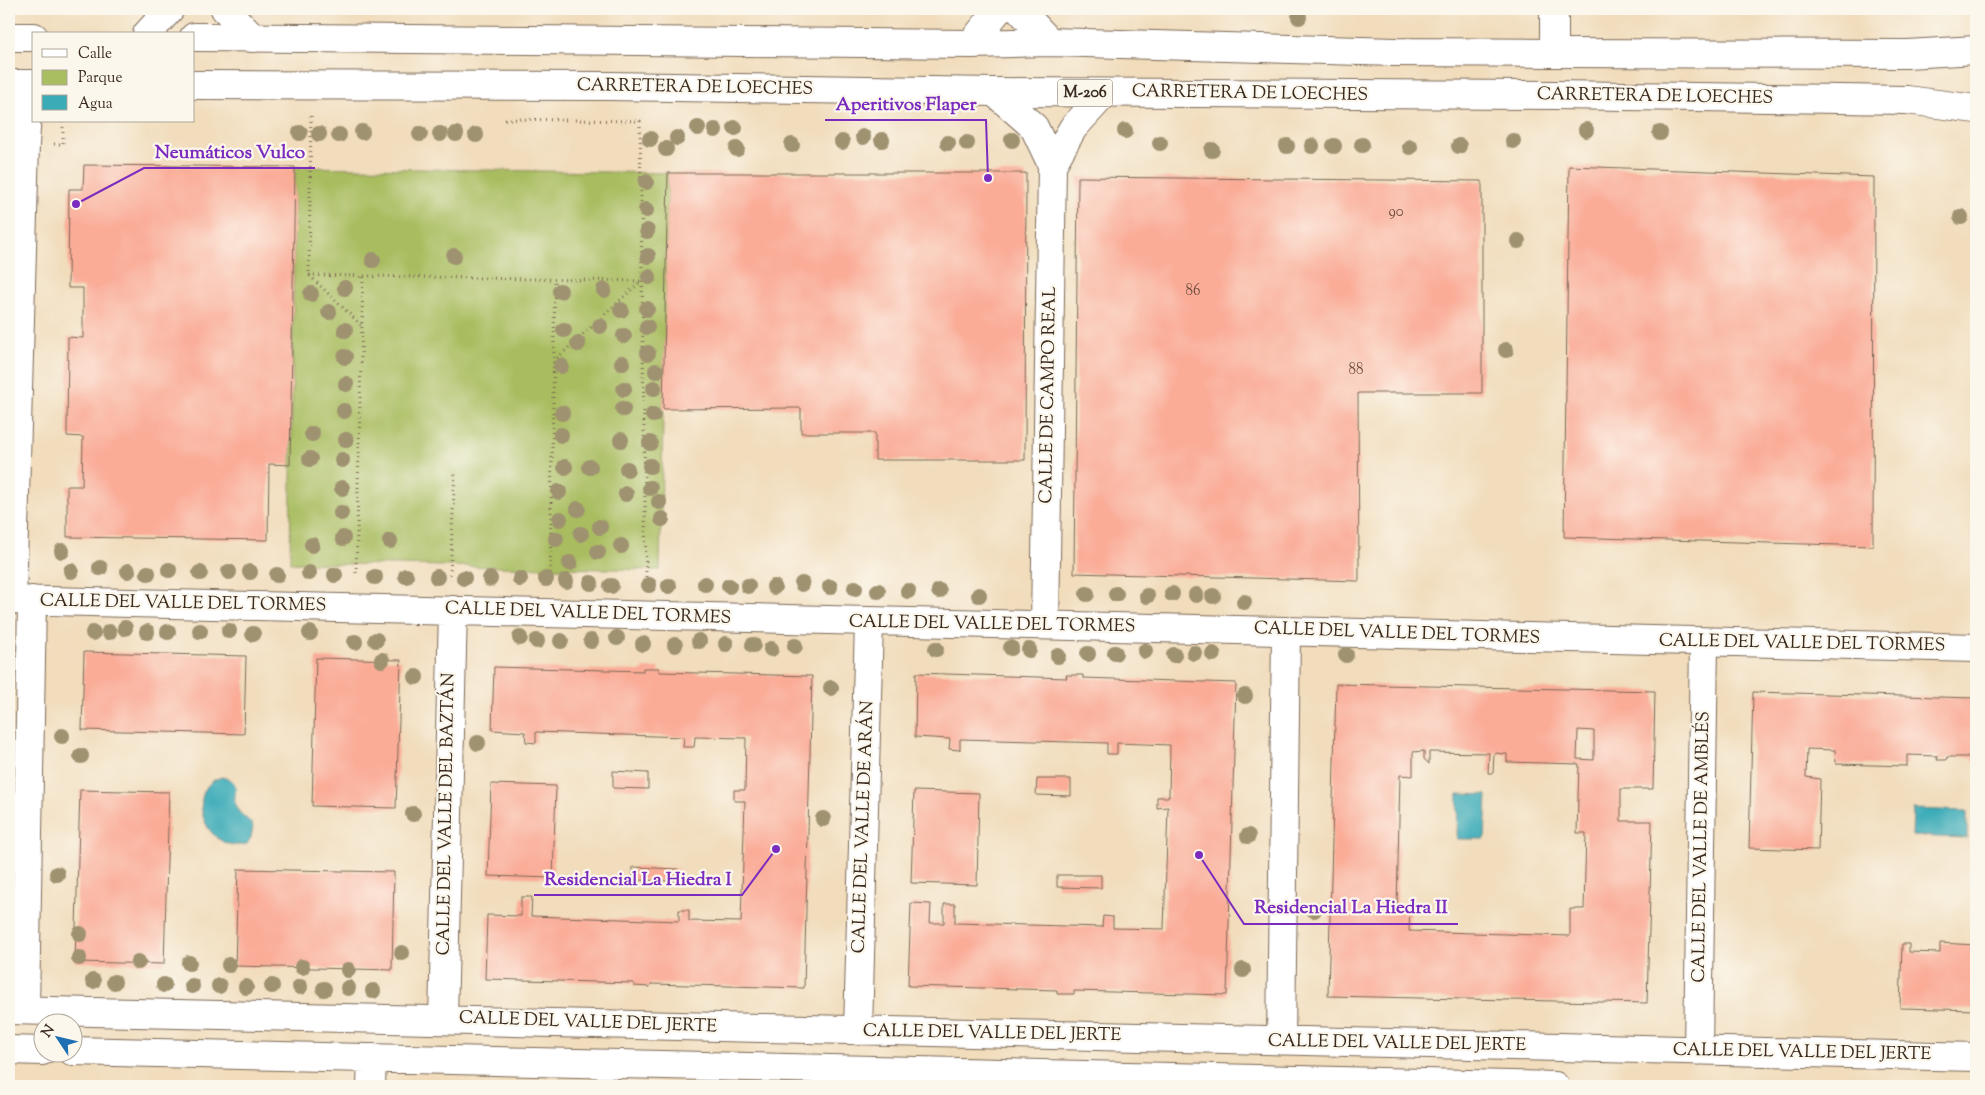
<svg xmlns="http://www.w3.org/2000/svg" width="1985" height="1095" viewBox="0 0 1985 1095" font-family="'Sorts Mill Goudy',serif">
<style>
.green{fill:#a9bd61;stroke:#727440}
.water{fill:#3babb8;stroke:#3b6a6b}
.building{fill:#faac97;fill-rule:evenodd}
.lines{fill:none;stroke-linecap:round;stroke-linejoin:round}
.minor-casing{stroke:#7b6855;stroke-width:30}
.major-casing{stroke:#7b6855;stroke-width:30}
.path{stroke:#7b6855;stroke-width:3;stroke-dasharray:1 4;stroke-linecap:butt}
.minor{stroke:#fff;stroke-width:28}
.major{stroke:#fff;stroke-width:28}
.tree{fill:#9f9270}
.labels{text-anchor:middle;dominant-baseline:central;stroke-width:4.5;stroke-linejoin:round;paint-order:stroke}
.number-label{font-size:15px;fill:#6b4a3c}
.shield{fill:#fbf7ec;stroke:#75685c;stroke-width:1}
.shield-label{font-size:16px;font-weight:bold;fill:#3b2a1e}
.street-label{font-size:18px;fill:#3b2a1e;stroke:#fbf7ec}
.leader{fill:none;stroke:#7b2cbf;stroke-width:2}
.callout-dot{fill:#7b2cbf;stroke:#fbf7ec;stroke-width:2}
.callout-label{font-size:19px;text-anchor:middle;font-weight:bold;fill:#7b2cbf;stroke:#fbf7ec;stroke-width:4.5;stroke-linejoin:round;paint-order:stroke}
</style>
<rect width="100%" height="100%" fill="#fbf7ec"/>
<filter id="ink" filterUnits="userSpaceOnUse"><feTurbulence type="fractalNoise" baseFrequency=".02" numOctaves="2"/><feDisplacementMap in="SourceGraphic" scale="10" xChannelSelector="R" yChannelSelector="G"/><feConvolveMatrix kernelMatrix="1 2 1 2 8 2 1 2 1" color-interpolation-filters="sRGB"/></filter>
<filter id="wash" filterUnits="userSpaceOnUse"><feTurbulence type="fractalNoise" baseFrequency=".0096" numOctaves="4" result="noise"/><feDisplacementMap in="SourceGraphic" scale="20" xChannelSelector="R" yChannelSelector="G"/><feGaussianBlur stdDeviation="1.12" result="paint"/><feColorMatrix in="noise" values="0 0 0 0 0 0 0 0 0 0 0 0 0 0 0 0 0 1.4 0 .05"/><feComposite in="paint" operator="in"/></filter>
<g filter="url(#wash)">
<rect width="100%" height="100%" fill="#f1dcbb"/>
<path class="green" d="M 295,167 L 668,173 L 660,570 L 290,563 Z"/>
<path class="water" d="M 222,777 C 246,784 229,795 237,809 C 241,816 249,819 253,826 L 251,837 L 247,844 C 204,855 183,787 222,777 Z
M 1458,794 L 1487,795 L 1485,839 L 1457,839 Z
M 1913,809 L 1967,811 L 1967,838 L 1912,836 Z"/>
<g id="blocks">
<path class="building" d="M 84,165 L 295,167 L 290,465 L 269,464 L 268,540 L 67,537 L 67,486 L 82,486 L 83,437 L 67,436 L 68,337 L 83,338 L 83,288 L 68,288 L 69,189 L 83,189 Z
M 1569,166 L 1874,177 L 1873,546 L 1564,537 Z
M 668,173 L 1026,173 L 1025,460 L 875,460 L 875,433 L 801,433 L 801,408 L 663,409 Z
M 1078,177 L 1482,181 L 1482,393 L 1358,393 L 1359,581 L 1074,573 Z
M 84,652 L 246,656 L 244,734 L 82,730 Z
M 316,658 L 401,660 L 396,808 L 312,806 Z
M 494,667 L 643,671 L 643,668 L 659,668 L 659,672 L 812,676 L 804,988 L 651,984 L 650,987 L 634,986 L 634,983 L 485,979 L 487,915 L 521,916 L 521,897 L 532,897 L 531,916 L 679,921 L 679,910 L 689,910 L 689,921 L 741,922 L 745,801 L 734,801 L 734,790 L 745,790 L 746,738 L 695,737 L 694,747 L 683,747 L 684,737 L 536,732 L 536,743 L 526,742 L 525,732 L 492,730 Z
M 916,673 L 1067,678 L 1066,675 L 1083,675 L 1083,678 L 1236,683 L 1227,995 L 1074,991 L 1074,994 L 1057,994 L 1057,990 L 908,986 L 911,903 L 931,904 L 930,923 L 944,923 L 944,904 L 955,904 L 955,923 L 1102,927 L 1103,916 L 1113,917 L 1113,928 L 1164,929 L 1168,807 L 1157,808 L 1157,797 L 1169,797 L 1170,745 L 1117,743 L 1117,754 L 1107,754 L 1107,743 L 960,739 L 960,750 L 949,749 L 950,739 L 915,737 Z
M 1336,684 L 1655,691 L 1653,789 L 1621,789 L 1621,821 L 1652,821 L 1647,1003 L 1328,996 ZM 1578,730 L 1594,731 L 1594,760 L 1577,759 ZM 1424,751 L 1424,759 L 1429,764 L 1429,752 L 1489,753 L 1488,773 L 1493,773 L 1494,753 L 1507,754 L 1507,762 L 1579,764 L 1577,833 L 1586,833 L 1584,909 L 1570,909 L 1570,936 L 1409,931 L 1410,907 L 1397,907 L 1400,775 L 1413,776 L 1413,752 Z
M 1753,692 L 1976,698 L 1976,761 L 1973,761 L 1973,757 L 1947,757 L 1946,760 L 1937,760 L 1938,756 L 1907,755 L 1907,766 L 1836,764 L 1835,750 L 1807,749 L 1806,777 L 1820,779 L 1818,850 L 1749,848 Z
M 613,771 L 648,773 L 648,789 L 613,788 Z
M 1037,779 L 1071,779 L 1071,796 L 1036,795 Z
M 491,784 L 556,786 L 553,878 L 488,876 Z
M 80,790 L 169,792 L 164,964 L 75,962 Z
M 914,791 L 979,793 L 977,885 L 911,883 Z
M 633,867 L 678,869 L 677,881 L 633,880 Z
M 238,869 L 394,872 L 392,970 L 235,966 Z
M 1057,875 L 1101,875 L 1101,888 L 1057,887 Z
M 1940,943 L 1976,945 L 1976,1010 L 1900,1008 L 1902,944 L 1909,944 L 1909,952 L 1940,953 Z"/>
</g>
</g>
<g filter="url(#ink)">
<use href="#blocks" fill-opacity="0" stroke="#7b6855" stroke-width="1"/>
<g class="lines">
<defs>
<path id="minor" d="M 225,9 L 253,38
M 1019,9 L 1050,42
M 147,34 L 170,9
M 971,44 L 999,9
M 1554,53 L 1554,9
M 994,92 L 1034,127 L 1052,165 L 1045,625
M 1052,165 L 1073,128 L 1105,93
M 9,600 L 1976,648
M 12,600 L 25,144 L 29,84
M 9,1010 L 1976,1057
M 25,1010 L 32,600
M 443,1019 L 453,610
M 858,1031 L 869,622
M 1281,1041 L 1286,631
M 9,1050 L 42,1051
M 72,1051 L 1555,1086
M 1698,1051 L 1704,642
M 371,1086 L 372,1058"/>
<path id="major" d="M 9,37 L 34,37
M 194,37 L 971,44 L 1050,42 L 1396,52 L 1554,53 L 1907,54 L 1976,50
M 9,84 L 34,84
M 194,85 L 608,86 L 994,92 L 1554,95 L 1907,100 L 1976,109"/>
</defs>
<use href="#minor" class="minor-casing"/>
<use href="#major" class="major-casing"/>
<path class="path" d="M 311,116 L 309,275 L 362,326
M 505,119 L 640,121 L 646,581
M 54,144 L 63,144 L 63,121
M 309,275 L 641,281 L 554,361
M 356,573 L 363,276
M 450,575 L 455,470
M 550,578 L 555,279"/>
<use href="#minor" class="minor"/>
<use href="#major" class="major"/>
</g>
<g class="tree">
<circle cx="1299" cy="17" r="8"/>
<circle cx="698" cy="128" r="8"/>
<circle cx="735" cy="128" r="8"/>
<circle cx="715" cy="130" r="8"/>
<circle cx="1586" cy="130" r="8"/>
<circle cx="1125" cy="131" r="8"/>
<circle cx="362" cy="132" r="8"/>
<circle cx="300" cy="133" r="8"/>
<circle cx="1660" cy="133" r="8"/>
<circle cx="319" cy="134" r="8"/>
<circle cx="420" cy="134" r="8"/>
<circle cx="440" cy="134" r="8"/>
<circle cx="456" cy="134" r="8"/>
<circle cx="339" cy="135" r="8"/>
<circle cx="476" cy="135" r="8"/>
<circle cx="863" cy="137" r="8"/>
<circle cx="677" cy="138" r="8"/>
<circle cx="650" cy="139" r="8"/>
<circle cx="882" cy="140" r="8"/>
<circle cx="1012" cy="140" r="8"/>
<circle cx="1513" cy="141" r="8"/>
<circle cx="842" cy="142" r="8"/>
<circle cx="948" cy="143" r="8"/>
<circle cx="967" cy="143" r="8"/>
<circle cx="1160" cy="143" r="8"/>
<circle cx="792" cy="145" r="8"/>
<circle cx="1362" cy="145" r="8"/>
<circle cx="1287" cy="146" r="8"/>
<circle cx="1312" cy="146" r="8"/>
<circle cx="1334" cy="146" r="8"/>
<circle cx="1459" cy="146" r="8"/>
<circle cx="1410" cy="147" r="8"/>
<circle cx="666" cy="149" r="8"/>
<circle cx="737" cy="149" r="8"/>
<circle cx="1212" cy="150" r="8"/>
<circle cx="646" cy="182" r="8"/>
<circle cx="646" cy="210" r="8"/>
<circle cx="1961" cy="217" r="8"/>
<circle cx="647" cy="231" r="8"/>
<circle cx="1518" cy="241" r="8"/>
<circle cx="454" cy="256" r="8"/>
<circle cx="648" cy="256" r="8"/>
<circle cx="373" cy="260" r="8"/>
<circle cx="649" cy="277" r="8"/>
<circle cx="345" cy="288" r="8"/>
<circle cx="604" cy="290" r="8"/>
<circle cx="560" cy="291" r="8"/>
<circle cx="311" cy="294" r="8"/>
<circle cx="647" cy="309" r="8"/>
<circle cx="621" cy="310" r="8"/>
<circle cx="329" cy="312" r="8"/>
<circle cx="600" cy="326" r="8"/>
<circle cx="647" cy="327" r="8"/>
<circle cx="345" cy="330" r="8"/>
<circle cx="564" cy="330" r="8"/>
<circle cx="624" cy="336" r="8"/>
<circle cx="578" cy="344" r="8"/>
<circle cx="1506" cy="350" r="8"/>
<circle cx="648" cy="353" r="8"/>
<circle cx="345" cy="357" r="8"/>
<circle cx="622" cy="363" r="8"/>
<circle cx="561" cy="366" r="8"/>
<circle cx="656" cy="371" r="8"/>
<circle cx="346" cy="384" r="8"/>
<circle cx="654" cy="388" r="8"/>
<circle cx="624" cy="389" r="8"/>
<circle cx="623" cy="409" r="8"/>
<circle cx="344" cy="411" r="8"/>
<circle cx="562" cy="413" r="8"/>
<circle cx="653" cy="415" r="8"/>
<circle cx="312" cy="434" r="8"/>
<circle cx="561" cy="435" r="8"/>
<circle cx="346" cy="440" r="8"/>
<circle cx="621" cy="440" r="8"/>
<circle cx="650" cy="443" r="8"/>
<circle cx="310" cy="459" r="8"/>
<circle cx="342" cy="460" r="8"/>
<circle cx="650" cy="466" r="8"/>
<circle cx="565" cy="467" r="8"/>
<circle cx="590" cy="467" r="8"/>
<circle cx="627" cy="469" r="8"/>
<circle cx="342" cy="488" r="8"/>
<circle cx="650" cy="488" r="8"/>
<circle cx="559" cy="492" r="8"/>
<circle cx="626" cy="494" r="8"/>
<circle cx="659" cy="502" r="8"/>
<circle cx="578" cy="509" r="8"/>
<circle cx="341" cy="513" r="8"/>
<circle cx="560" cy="519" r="8"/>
<circle cx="662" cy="519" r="8"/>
<circle cx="600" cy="527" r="8"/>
<circle cx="581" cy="534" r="8"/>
<circle cx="343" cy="538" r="8"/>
<circle cx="556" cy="539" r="8"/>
<circle cx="390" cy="541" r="8"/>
<circle cx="312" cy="545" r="8"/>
<circle cx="621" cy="546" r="8"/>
<circle cx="62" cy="551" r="8"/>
<circle cx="598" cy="552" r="8"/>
<circle cx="570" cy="563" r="8"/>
<circle cx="100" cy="568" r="8"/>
<circle cx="169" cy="570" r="8"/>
<circle cx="71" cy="571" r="8"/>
<circle cx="128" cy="571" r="8"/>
<circle cx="229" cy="572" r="8"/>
<circle cx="250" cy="572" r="8"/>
<circle cx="148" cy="573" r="8"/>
<circle cx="200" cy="573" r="8"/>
<circle cx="309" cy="573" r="8"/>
<circle cx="277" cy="575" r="8"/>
<circle cx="335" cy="575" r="8"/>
<circle cx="406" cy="576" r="8"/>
<circle cx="375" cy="577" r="8"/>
<circle cx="437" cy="577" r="8"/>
<circle cx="464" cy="578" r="8"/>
<circle cx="490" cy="579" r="8"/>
<circle cx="520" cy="579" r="8"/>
<circle cx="546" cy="579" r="8"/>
<circle cx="566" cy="581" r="8"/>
<circle cx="591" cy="583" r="8"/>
<circle cx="705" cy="584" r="8"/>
<circle cx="802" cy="584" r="8"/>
<circle cx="649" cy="585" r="8"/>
<circle cx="611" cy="586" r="8"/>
<circle cx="669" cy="586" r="8"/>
<circle cx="729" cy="586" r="8"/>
<circle cx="748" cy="586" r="8"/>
<circle cx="774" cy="587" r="8"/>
<circle cx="830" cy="587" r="8"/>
<circle cx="855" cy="588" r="8"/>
<circle cx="878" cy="591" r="8"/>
<circle cx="908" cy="591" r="8"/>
<circle cx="939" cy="591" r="8"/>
<circle cx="1087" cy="594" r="8"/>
<circle cx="1116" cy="594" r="8"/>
<circle cx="1172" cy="594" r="8"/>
<circle cx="979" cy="595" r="8"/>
<circle cx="1196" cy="595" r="8"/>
<circle cx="1147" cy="596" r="8"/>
<circle cx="1213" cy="596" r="8"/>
<circle cx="1244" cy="602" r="8"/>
<circle cx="125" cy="628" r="8"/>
<circle cx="200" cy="631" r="8"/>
<circle cx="229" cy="631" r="8"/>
<circle cx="109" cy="632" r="8"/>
<circle cx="147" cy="632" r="8"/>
<circle cx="168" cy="632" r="8"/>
<circle cx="93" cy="633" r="8"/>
<circle cx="310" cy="633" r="8"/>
<circle cx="253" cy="634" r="8"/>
<circle cx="520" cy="638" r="8"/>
<circle cx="617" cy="638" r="8"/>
<circle cx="376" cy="640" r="8"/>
<circle cx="537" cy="641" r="8"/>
<circle cx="561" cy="641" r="8"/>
<circle cx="591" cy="641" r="8"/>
<circle cx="699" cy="641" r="8"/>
<circle cx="355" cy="642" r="8"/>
<circle cx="643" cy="644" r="8"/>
<circle cx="726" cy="644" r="8"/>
<circle cx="675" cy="645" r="8"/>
<circle cx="753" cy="645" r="8"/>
<circle cx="795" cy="646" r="8"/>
<circle cx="1011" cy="648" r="8"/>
<circle cx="771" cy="649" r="8"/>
<circle cx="936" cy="649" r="8"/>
<circle cx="1029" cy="650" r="8"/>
<circle cx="1145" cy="651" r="8"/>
<circle cx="1115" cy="653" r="8"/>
<circle cx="1194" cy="653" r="8"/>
<circle cx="1088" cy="654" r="8"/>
<circle cx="1213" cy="654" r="8"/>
<circle cx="1174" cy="655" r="8"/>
<circle cx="1346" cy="655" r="8"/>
<circle cx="1058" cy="656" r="8"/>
<circle cx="382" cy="660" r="8"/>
<circle cx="416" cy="677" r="8"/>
<circle cx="831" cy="688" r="8"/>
<circle cx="1245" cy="696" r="8"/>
<circle cx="62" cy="736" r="8"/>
<circle cx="478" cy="743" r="8"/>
<circle cx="81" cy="756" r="8"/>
<circle cx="413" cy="814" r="8"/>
<circle cx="823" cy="819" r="8"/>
<circle cx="1248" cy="836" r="8"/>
<circle cx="57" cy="874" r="8"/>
<circle cx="1314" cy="910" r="8"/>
<circle cx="80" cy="934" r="8"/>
<circle cx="402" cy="953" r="8"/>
<circle cx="79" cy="958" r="8"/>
<circle cx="138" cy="962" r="8"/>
<circle cx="189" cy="963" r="8"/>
<circle cx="229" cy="965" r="8"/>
<circle cx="302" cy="967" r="8"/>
<circle cx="348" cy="970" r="8"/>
<circle cx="1243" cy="970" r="8"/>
<circle cx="93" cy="981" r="8"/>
<circle cx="114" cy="982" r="8"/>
<circle cx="164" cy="985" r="8"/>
<circle cx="192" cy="986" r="8"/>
<circle cx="219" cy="986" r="8"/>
<circle cx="272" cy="986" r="8"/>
<circle cx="246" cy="987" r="8"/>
<circle cx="300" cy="987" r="8"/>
<circle cx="348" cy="988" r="8"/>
<circle cx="324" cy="989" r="8"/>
<circle cx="373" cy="991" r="8"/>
</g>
</g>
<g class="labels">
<g class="number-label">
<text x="1396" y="212">90</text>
<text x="1193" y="291">86</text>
<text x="1356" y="370">88</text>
</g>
<rect class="shield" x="1057.5" y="79.5" width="55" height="27" rx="4"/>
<g class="shield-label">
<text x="1085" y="93">M-206</text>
</g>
<g class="street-label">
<text transform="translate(695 88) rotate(1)">CARRETERA DE LOECHES</text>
<text transform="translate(1250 94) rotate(1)">CARRETERA DE LOECHES</text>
<text transform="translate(1655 97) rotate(1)">CARRETERA DE LOECHES</text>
<text transform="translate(1049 395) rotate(-89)">CALLE DE CAMPO REAL</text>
<text transform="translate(183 604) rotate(1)">CALLE DEL VALLE DEL TORMES</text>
<text transform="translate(588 614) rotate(2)">CALLE DEL VALLE DEL TORMES</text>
<text transform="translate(992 625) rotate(1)">CALLE DEL VALLE DEL TORMES</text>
<text transform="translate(1397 634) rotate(2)">CALLE DEL VALLE DEL TORMES</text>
<text transform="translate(1802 644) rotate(1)">CALLE DEL VALLE DEL TORMES</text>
<text transform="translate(447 814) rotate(-89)">CALLE DEL VALLE DEL BAZTÁN</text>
<text transform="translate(864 827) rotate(-88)">CALLE DEL VALLE DE ARÁN</text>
<text transform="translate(1702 847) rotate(-89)">CALLE DEL VALLE DE AMBLÉS</text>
<text transform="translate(588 1023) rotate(2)">CALLE DEL VALLE DEL JERTE</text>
<text transform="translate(992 1034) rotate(1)">CALLE DEL VALLE DEL JERTE</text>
<text transform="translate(1397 1044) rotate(1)">CALLE DEL VALLE DEL JERTE</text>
<text transform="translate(1802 1053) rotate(1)">CALLE DEL VALLE DEL JERTE</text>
</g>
</g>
<path class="leader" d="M988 178L986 120H825M76 204L144 168H315M776 849L742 895H534M1199 855L1244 924H1458"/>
<g class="callout-dot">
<circle cx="988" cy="178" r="5"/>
<circle cx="76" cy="204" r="5"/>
<circle cx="776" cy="849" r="5"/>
<circle cx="1199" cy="855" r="5"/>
</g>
<g class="callout-label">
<text x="906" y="110">Aperitivos Flaper</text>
<text x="230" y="158">Neumáticos Vulco</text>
<text x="638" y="885">Residencial La Hiedra I</text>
<text x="1351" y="913">Residencial La Hiedra II</text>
</g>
<rect width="1985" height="1095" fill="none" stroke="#fbf7ec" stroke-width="30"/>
<rect x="32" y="32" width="162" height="90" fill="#fbf7ec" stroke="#aea59a"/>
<rect x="42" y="49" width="25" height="8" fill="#ffffff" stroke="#aea59a"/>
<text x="78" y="58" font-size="15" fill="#3b2a1e">Calle</text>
<rect x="42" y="70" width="25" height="15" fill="#a9bd61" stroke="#aea59a"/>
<text x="78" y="82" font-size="15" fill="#3b2a1e">Parque</text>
<rect x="42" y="95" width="25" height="15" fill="#3babb8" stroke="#aea59a"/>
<text x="78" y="108" font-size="15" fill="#3b2a1e">Agua</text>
<g transform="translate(58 1038) rotate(305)"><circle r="24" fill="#fbf7ec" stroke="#aea59a"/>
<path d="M0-4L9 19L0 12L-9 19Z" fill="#1f6fb2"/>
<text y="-8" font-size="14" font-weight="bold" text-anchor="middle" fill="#3b2a1e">N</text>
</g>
</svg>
